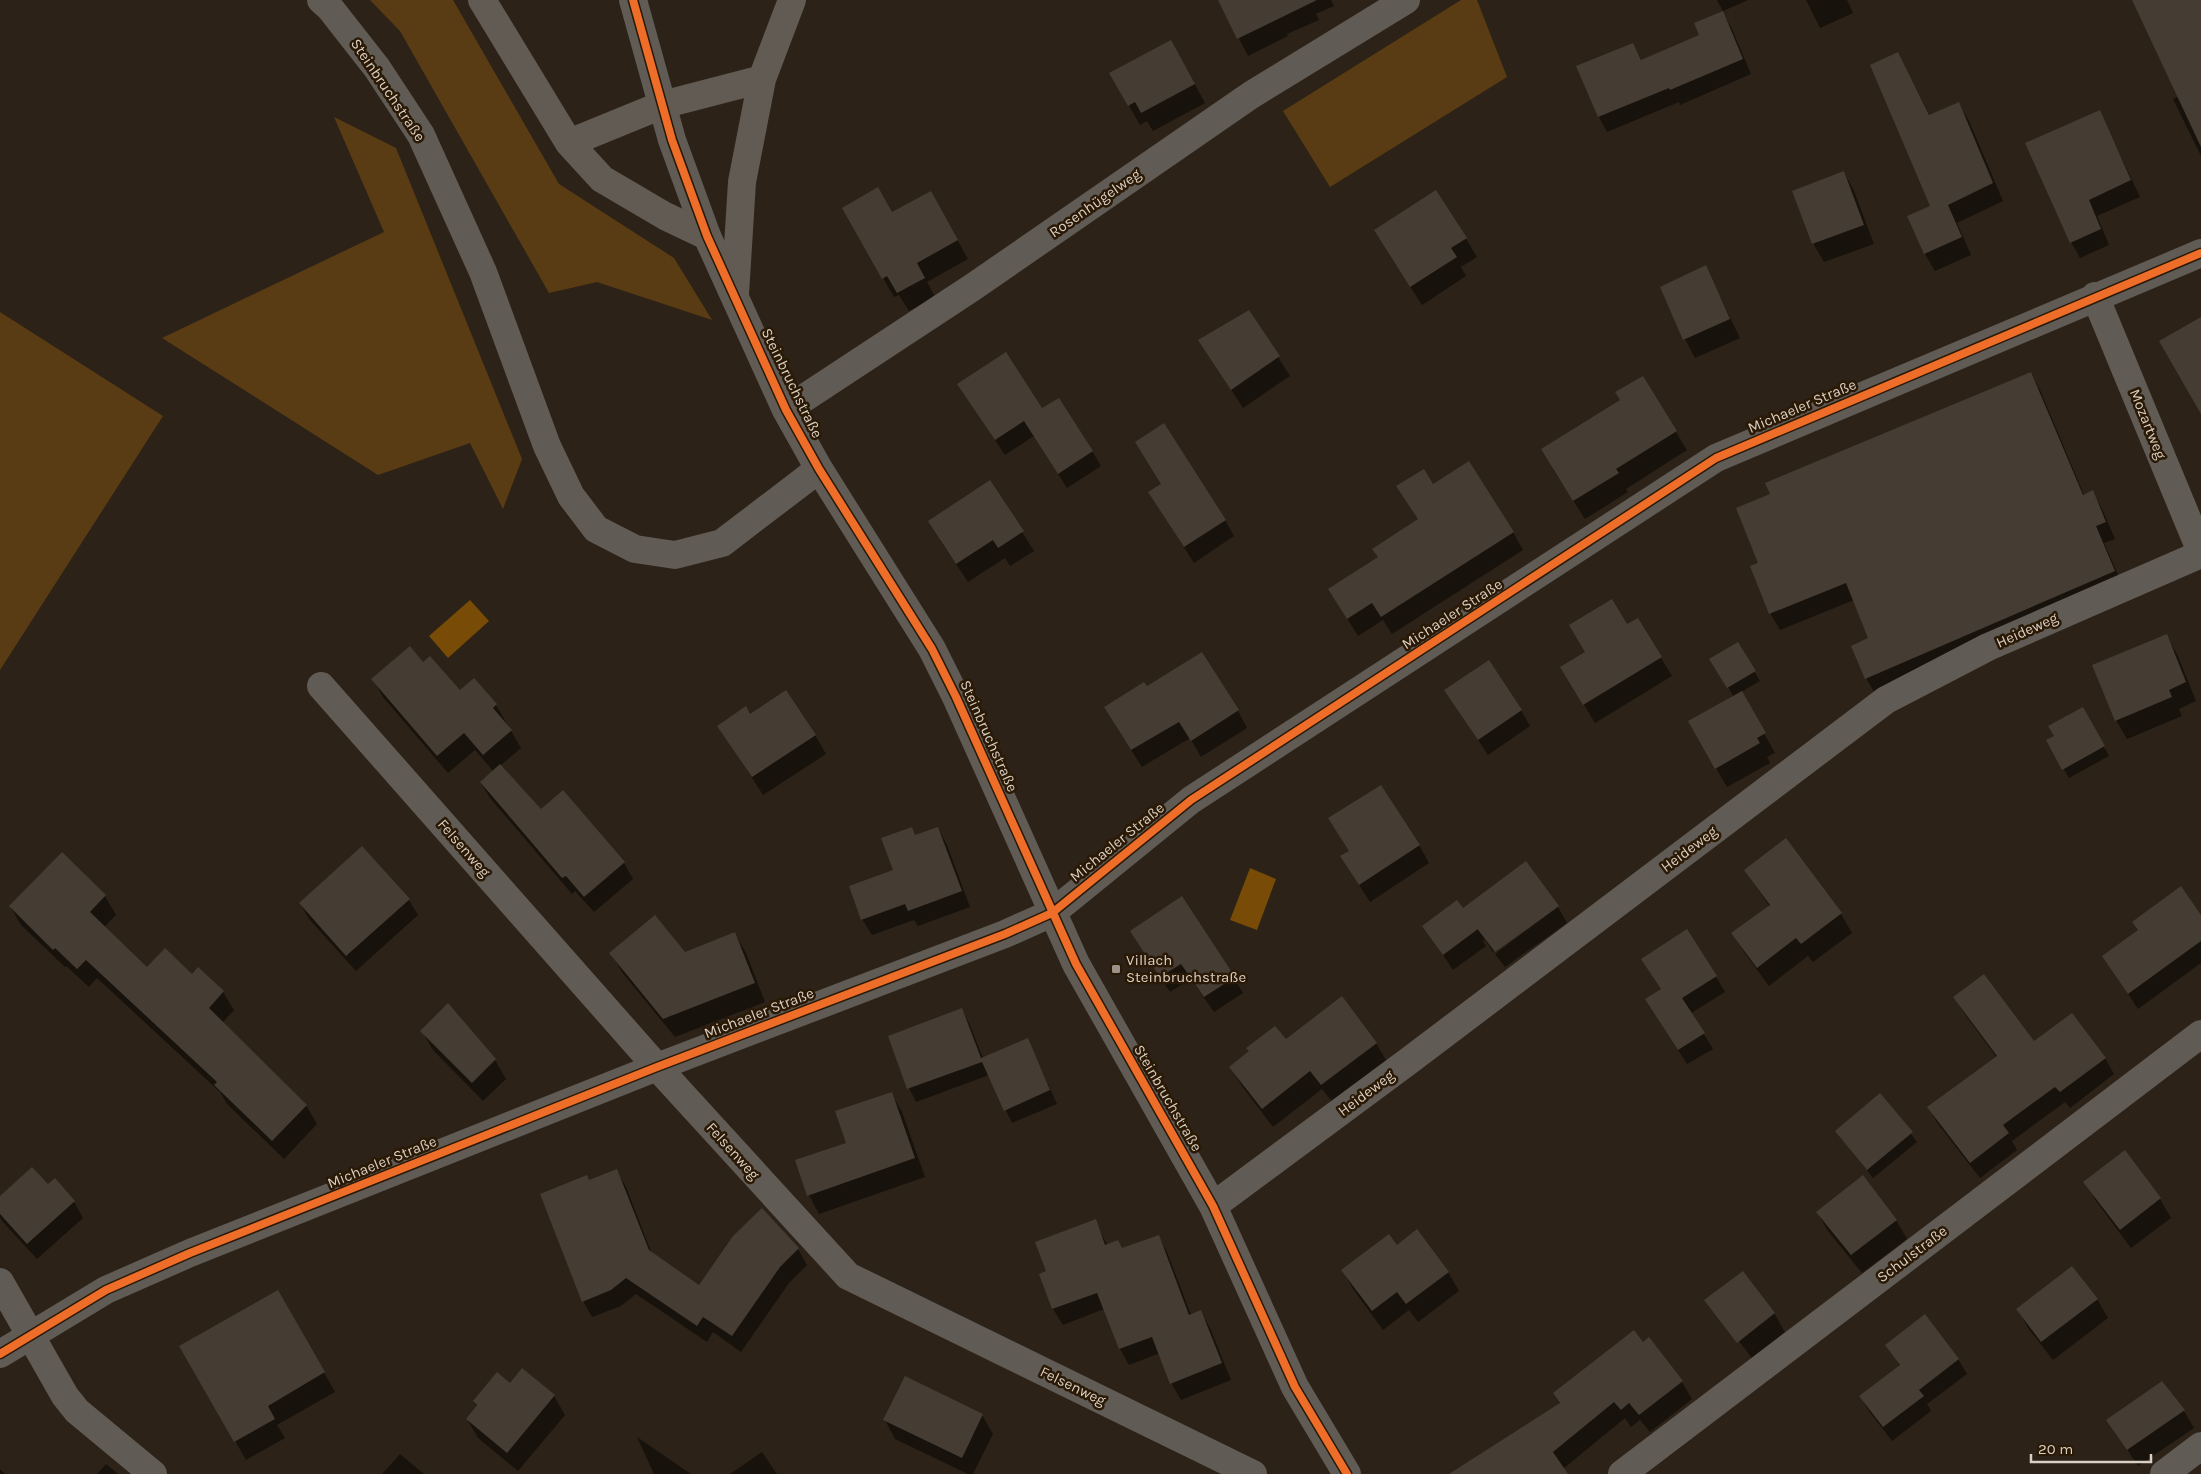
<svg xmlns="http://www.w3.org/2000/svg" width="2201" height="1474" viewBox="0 0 2201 1474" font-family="Karla,sans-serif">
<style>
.green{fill:#5a3c14}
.water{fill:#784b07}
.shadow{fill:#0007}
.building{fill:#453d34}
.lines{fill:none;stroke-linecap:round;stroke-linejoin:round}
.minor{stroke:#605b55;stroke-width:28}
.major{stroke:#625b53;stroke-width:28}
.cycleway-casing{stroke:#2a1905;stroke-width:11}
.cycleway{stroke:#ee6e29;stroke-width:8}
.poi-dot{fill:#9d9287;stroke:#2a1905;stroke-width:2}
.labels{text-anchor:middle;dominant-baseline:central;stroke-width:5;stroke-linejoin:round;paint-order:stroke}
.street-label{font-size:15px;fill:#dacfc3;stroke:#2a1905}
.poi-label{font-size:15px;fill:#dacfc3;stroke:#2a1905;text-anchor:start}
</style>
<rect width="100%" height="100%" fill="#2c2217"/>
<path class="green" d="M 370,0 L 453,0 L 559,184 L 674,258 L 712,320 L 597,282 L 549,293 L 400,31 Z
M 1461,0 L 1477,0 L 1507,77 L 1330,187 L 1283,111 Z
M 334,117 L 396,148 L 522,459 L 503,509 L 470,443 L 378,475 L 162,338 L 384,232 Z
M 0,312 L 163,416 L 0,670 Z"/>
<path class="water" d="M 470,600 L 489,621 L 448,658 L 429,636 Z
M 1250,868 L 1276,879 L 1257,930 L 1230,920 Z"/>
<path class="shadow" d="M 1219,0 L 1331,0 L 1334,6 L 1316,14 L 1319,20 L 1287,34 L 1288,36 L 1248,56 Z
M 1717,0 L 1748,0 L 1723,11 Z
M 1806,0 L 1847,0 L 1853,13 L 1820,28 Z
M 2134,0 L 2201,0 L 2201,156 L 2173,99 L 2179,96 Z
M 1722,12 L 1731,27 L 1751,74 L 1680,105 L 1679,102 L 1607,132 L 1599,117 L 1578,67 L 1633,44 L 1642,61 L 1701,35 Z
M 1898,53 L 1930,116 L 1958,103 L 1969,121 L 2003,201 L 1957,223 L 1971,255 L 1935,271 L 1925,254 L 1932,207 Z
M 1182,61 L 1205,103 L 1153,131 L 1147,121 L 1140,125 L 1111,74 Z
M 2099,111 L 2140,197 L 2097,216 L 2109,245 L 2080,258 L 2071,242 Z
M 1844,172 L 1854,191 L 1874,244 L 1824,262 L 1813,243 Z
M 941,211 L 968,259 L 927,282 L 935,297 L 909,311 L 899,295 L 894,297 L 883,278 L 892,213 Z
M 1466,239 L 1477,257 L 1461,267 L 1466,276 L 1422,305 L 1386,249 Z
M 1705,267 L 1740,338 L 1695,358 L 1685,339 Z
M 1249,311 L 1290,376 L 1243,408 L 1200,341 Z
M 2031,373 L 2040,390 L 2084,495 L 2093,492 L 2102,509 L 2115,539 L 2104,543 L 2124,588 L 1876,695 L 1866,678 L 1869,639 L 1854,600 L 1780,630 L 1770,613 L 1760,564 L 1771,495 Z
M 1642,377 L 1687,450 L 1626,489 L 1628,492 L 1585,519 L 1553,469 Z
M 968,399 L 1042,410 L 1092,451 L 1101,466 L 1067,488 L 1034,436 L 1005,455 Z
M 990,482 L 1034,551 L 1010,566 L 1005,558 L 968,582 L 940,540 Z
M 1162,484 L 1225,520 L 1234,536 L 1194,563 L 1159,508 Z
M 1433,486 L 1513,532 L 1523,550 L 1392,634 L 1383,620 L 1358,636 L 1340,607 L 1379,558 L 1419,520 Z
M 2166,636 L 2177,654 L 2196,701 L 2179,709 L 2182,716 L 2127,739 L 2116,720 Z
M 1737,643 L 1760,681 L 1741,692 L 1775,753 L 1767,757 L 1770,763 L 1727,787 L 1689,722 L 1734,697 L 1711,659 Z
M 1661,658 L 1672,676 L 1595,723 L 1573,686 Z
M 423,663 L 460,692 L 474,680 L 496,705 L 521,748 L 500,766 L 541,811 L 624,863 L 633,879 L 594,912 L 575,891 L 572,894 L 490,798 L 481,783 L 494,772 L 475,750 L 448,773 L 383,697 L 373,679 Z
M 1147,688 L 1238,711 L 1247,728 L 1201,757 L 1190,738 L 1142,767 L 1115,725 Z
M 1446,691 L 1521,710 L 1530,726 L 1488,755 Z
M 2082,708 L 2109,756 L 2069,778 L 2048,741 L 2056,736 Z
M 750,715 L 815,735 L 826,754 L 763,795 L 719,726 Z
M 938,828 L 947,845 L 970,907 L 918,926 L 914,920 L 872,935 L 862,919 L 894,871 L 911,829 L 916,836 Z
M 1419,845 L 1429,863 L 1370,902 L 1352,874 Z
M 62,854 L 105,896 L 116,915 L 104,927 L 147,968 L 192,975 L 223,992 L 234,1010 L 222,1023 L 306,1105 L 317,1124 L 284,1159 L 227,1104 L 220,1092 L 97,978 L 89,987 L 66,966 L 65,967 L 21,925 L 10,906 Z
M 1745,870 L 1841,914 L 1852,933 L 1813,962 L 1808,956 L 1769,986 L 1744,952 L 1733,934 L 1770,907 Z
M 409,900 L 418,915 L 356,971 L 309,919 L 300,903 Z
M 1557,905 L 1493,952 L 1485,940 L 1483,941 L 1486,946 L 1453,970 L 1424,926 L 1462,910 Z
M 1558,907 L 1567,923 L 1505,967 L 1495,954 Z
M 2201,917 L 2201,963 L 2138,1009 L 2104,957 L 2139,932 L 2133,922 Z
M 735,934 L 746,953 L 765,1002 L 675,1037 L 622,972 L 611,953 L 684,954 Z
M 1141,947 L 1234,978 L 1243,993 L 1214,1012 L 1191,979 L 1170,992 Z
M 1642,959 L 1716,977 L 1725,992 L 1691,1013 L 1713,1049 L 1687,1064 L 1656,1015 L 1662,990 Z
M 1954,997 L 2034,1042 L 2105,1058 L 2114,1074 L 2070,1108 L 2065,1102 L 2012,1141 L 2017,1150 L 1980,1178 L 1938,1124 L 1929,1108 L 1997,1058 L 1964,1013 Z
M 962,1010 L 969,1023 L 983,1058 L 1027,1039 L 1057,1104 L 1012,1123 L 989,1075 L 916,1102 L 909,1088 Z
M 422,1031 L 495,1060 L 506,1079 L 483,1101 L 433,1050 Z
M 1285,1041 L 1376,1043 L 1387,1062 L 1333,1103 L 1322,1089 L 1273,1127 L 1242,1086 L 1231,1068 Z
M 891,1093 L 902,1112 L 925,1177 L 819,1214 L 809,1195 L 847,1143 Z
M 1880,1095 L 1917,1142 L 1873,1178 L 1837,1131 Z
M 2124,1152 L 2160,1199 L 2171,1218 L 2131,1248 L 2096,1201 L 2085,1182 Z
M 616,1170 L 626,1187 L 652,1254 L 700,1287 L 798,1249 L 807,1265 L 789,1283 L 741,1352 L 713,1332 L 707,1342 L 636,1294 L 621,1306 L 592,1317 L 583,1301 L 589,1181 Z
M 48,1186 L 74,1202 L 83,1218 L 37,1259 L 2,1221 L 0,1217 L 0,1198 Z
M 1817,1212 L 1896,1220 L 1907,1239 L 1862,1273 L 1828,1231 Z
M 1095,1221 L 1107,1245 L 1122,1249 L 1158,1236 L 1167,1252 L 1191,1315 L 1201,1312 L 1210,1328 L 1231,1380 L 1181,1400 L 1172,1384 L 1160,1353 L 1129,1365 L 1120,1349 L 1104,1309 L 1063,1325 L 1053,1309 L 1040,1275 L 1047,1272 Z
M 1397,1247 L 1448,1272 L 1459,1291 L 1418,1322 L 1409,1310 L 1383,1330 L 1353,1289 L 1343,1271 Z
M 1743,1273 L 1774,1313 L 1785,1332 L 1752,1358 L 1720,1317 Z
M 278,1291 L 335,1392 L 277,1425 L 285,1438 L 246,1460 L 181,1346 Z
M 2097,1299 L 2108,1318 L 2053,1360 L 2028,1328 L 2018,1309 Z
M 1649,1339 L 1682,1382 L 1692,1399 L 1650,1432 L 1640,1420 L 1631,1427 L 1625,1418 L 1563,1469 L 1566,1474 L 1473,1474 L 1560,1404 L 1554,1394 Z
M 1887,1345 L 1958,1359 L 1967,1374 L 1927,1404 L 1931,1411 L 1892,1441 L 1869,1411 L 1860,1396 L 1900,1366 Z
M 522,1369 L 554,1396 L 565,1415 L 518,1471 L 478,1438 L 467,1419 L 477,1407 L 474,1402 L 510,1385 Z
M 2162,1382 L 2184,1411 L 2194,1428 L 2138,1466 L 2108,1420 Z
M 982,1415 L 993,1434 L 973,1474 L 968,1474 L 895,1439 L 885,1420 Z
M 637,1437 L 691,1474 L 654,1474 Z
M 762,1452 L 777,1474 L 730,1474 Z
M 400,1454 L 424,1474 L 382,1474 Z
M 106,1464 L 118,1474 L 97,1474 Z
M 0,1469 L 5,1474 L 0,1474 Z"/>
<path class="building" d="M 1218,0 L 1317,0 L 1237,39 Z
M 2132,0 L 2201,0 L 2201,147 Z
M 1723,11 L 1743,59 L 1670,90 L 1669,88 L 1598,117 L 1576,66 L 1633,43 L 1641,60 L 1699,35 L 1694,23 Z
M 1171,40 L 1195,84 L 1141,113 L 1135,102 L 1128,106 L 1109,73 Z
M 1898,52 L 1929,115 L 1959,102 L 1993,183 L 1948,205 L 1962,237 L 1924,254 L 1907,216 L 1930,206 L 1870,65 Z
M 2100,110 L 2131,180 L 2089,200 L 2101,229 L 2070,243 L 2025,143 Z
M 1844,171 L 1864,225 L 1812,244 L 1792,191 Z
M 878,187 L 892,212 L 931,191 L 958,240 L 917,263 L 925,278 L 897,293 L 887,276 L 882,279 L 842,208 Z
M 1436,190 L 1467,238 L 1451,248 L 1457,257 L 1410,287 L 1374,230 Z
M 1706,265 L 1730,319 L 1683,340 L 1660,287 Z
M 1249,310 L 1280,356 L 1231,390 L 1198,340 Z
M 2201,317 L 2201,414 L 2159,341 Z
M 1006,352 L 1042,408 L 1059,398 L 1093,451 L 1058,474 L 1024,421 L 995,440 L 957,384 Z
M 2031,372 L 2083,495 L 2093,490 L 2106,522 L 2096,526 L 2115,571 L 1865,679 L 1851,646 L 1868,638 L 1846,583 L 1769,614 L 1750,566 L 1758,563 L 1736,508 L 1770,494 L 1765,483 Z
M 1643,376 L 1677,431 L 1616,469 L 1619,473 L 1573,501 L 1541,449 L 1620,400 L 1615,392 Z
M 1164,423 L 1226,520 L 1184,547 L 1148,492 L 1161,484 L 1135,442 Z
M 1469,461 L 1514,532 L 1381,617 L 1372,603 L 1347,619 L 1328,589 L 1378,557 L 1372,549 L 1418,519 L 1396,486 L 1424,469 L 1433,484 Z
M 990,480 L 1024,531 L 998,548 L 993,540 L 956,564 L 928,521 Z
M 1612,599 L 1627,624 L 1638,618 L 1662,657 L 1583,705 L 1560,667 L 1585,652 L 1569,625 Z
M 2167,634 L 2186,682 L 2169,690 L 2172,697 L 2115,721 L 2092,665 Z
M 1738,642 L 1756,671 L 1727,688 L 1709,659 Z
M 410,646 L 423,662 L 430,656 L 460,690 L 474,678 L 497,704 L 493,708 L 512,730 L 483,755 L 464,733 L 437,756 L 371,679 Z
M 1202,652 L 1239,710 L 1191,741 L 1179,722 L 1131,750 L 1104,707 L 1144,682 L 1147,686 Z
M 1489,660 L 1522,710 L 1478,740 L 1444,690 Z
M 786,690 L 816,735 L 752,777 L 717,726 L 746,706 L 750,714 Z
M 1742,691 L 1766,733 L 1757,738 L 1760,743 L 1715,769 L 1688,721 Z
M 2083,707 L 2105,746 L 2062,770 L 2046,740 L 2054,736 L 2048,726 Z
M 500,764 L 541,809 L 563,790 L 625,862 L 584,897 L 566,876 L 562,878 L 480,782 Z
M 1381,785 L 1420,845 L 1359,885 L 1340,856 L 1349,851 L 1328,818 Z
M 912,827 L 915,835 L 938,827 L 962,891 L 908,911 L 905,904 L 861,920 L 849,886 L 893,870 L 881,838 Z
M 1786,838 L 1842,913 L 1801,944 L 1796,938 L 1757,968 L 1731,933 L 1770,905 L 1744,870 Z
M 362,846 L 410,899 L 346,956 L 299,903 Z
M 62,852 L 106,895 L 90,912 L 147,967 L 165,948 L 192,974 L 198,967 L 224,991 L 209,1008 L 307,1105 L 272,1141 L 214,1085 L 217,1082 L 86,960 L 77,969 L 55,948 L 53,950 L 9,906 Z
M 1526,861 L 1559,906 L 1495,952 L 1476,927 L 1478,929 L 1443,955 L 1422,926 L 1457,900 L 1463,908 Z
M 2181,886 L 2201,915 L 2201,941 L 2128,994 L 2102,956 L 2138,930 L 2132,922 Z
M 1182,896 L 1235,977 L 1204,997 L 1181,964 L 1160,977 L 1130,931 Z
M 655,915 L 685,952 L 735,932 L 755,983 L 663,1019 L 609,953 Z
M 1687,929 L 1717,976 L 1682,998 L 1705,1033 L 1678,1050 L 1645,999 L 1661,989 L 1641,959 Z
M 1984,974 L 2034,1041 L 2072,1013 L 2106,1058 L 2060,1092 L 2055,1087 L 2003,1125 L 2009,1133 L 1970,1163 L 1927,1107 L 1997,1056 L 1953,997 Z
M 1342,996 L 1377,1043 L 1321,1085 L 1310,1071 L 1262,1109 L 1229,1067 L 1249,1051 L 1246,1048 L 1275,1026 L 1286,1039 Z
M 448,1003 L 496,1059 L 472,1083 L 420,1031 Z
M 962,1008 L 981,1058 L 1028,1038 L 1050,1090 L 1004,1111 L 982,1062 L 907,1089 L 888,1036 Z
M 892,1092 L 915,1158 L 807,1196 L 795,1160 L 846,1143 L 835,1111 Z
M 1880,1093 L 1913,1132 L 1867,1170 L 1835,1131 Z
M 2125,1150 L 2161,1198 L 2120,1230 L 2083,1182 Z
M 32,1167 L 48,1184 L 55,1178 L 75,1201 L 27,1244 L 0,1214 L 0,1196 Z
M 617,1169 L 649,1250 L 699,1285 L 733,1236 L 762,1208 L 799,1248 L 780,1267 L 732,1336 L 703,1317 L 697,1326 L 626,1278 L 611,1290 L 582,1302 L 540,1194 L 587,1175 L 589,1180 Z
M 1863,1175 L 1897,1220 L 1851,1255 L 1816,1212 Z
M 1096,1219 L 1105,1245 L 1118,1240 L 1122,1248 L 1159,1235 L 1189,1315 L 1201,1310 L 1222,1363 L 1170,1384 L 1152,1337 L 1119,1349 L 1097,1293 L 1052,1309 L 1039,1274 L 1046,1271 L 1035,1242 Z
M 1417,1229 L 1449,1272 L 1406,1304 L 1397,1292 L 1372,1311 L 1341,1270 L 1389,1234 L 1397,1245 Z
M 2072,1266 L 2098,1299 L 2041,1342 L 2016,1309 Z
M 1743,1271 L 1775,1313 L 1737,1343 L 1704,1300 Z
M 278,1290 L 325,1372 L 268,1406 L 275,1419 L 234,1442 L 179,1346 Z
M 1925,1314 L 1959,1359 L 1919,1390 L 1924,1396 L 1883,1427 L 1859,1396 L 1900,1365 L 1885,1345 Z
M 1634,1330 L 1643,1342 L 1649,1337 L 1683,1381 L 1639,1415 L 1629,1403 L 1621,1410 L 1614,1402 L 1553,1452 L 1568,1474 L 1449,1474 L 1560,1403 L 1553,1393 Z
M 522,1368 L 555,1395 L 507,1453 L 466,1419 L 477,1405 L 473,1401 L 497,1372 L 510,1383 Z
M 905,1376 L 983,1414 L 962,1458 L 883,1420 Z
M 2162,1381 L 2185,1410 L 2127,1450 L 2106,1420 Z"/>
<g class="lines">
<path class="minor" d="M 321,0 L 330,8 L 377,68 L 421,135 L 483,272 L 547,446 L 571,496 L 596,529 L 635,549 L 675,555 L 722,543 L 819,469
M 633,0 L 672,140 L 707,236 L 786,410 L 819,469 L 932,649 L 956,697 L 1076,964 L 1213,1206 L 1295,1387 L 1347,1474
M 2095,296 L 2201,552
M 786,410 L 973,287 L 1251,95 L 1406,0
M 321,686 L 657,1067 L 848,1276 L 1253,1474
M 1213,1206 L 1410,1060 L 1886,700 L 1988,647 L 2201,554
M 0,1282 L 65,1396 L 77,1411 L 153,1474
M 0,1354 L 106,1290 L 190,1253 L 657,1067 L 1005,934 L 1052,913 L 1191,800 L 1716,458 L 2201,253
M 1622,1474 L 2201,1034
M 2164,1474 L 2201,1446"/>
<path class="major" d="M 482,0 L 569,143 L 602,179 L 665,216 L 707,236
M 569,143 L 662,105 L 762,79 L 792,0
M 735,294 L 742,182 L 762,79"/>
<defs>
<path id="cycleway" d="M 633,0 L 672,140 L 707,236 L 786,410 L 819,469 L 932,649 L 956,697 L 1076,964 L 1213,1206 L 1295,1387 L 1347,1474
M 0,1354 L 106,1290 L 190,1253 L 657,1067 L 1005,934 L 1052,913 L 1191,800 L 1716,458 L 2201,253"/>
</defs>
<use href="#cycleway" class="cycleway-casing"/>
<use href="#cycleway" class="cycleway"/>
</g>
<rect class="poi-dot" x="1111" y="964" width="10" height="10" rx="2.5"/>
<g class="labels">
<g class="street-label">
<text transform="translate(388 90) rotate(56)">Steinbruchstraße</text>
<text transform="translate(1095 203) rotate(-35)">Rosenhügelweg</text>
<text transform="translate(792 383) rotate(64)">Steinbruchstraße</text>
<text transform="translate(1802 406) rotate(-23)">Michaeler Straße</text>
<text transform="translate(2148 424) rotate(68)">Mozartweg</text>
<text transform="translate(1452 614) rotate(-33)">Michaeler Straße</text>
<text transform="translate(2027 630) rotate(-24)">Heideweg</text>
<text transform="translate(989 736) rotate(66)">Steinbruchstraße</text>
<text transform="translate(1117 842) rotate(-39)">Michaeler Straße</text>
<text transform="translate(464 848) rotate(49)">Felsenweg</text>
<text transform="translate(1689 849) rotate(-37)">Heideweg</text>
<text transform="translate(759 1013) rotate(-21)">Michaeler Straße</text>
<text transform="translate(1366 1093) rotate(-37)">Heideweg</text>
<text transform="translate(1168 1098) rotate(60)">Steinbruchstraße</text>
<text transform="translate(733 1151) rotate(48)">Felsenweg</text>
<text transform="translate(382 1162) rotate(-22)">Michaeler Straße</text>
<text transform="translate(1912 1254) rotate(-37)">Schulstraße</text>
<text transform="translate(1073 1386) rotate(26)">Felsenweg</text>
</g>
<g class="poi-label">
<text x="1126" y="960">Villach<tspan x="1126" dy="17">Steinbruchstraße</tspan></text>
</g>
</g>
<path d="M2031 1454v8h120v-8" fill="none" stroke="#dacfc3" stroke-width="2.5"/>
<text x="2038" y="1454" font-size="15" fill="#dacfc3" stroke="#2a1905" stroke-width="4" paint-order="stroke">20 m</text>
</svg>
